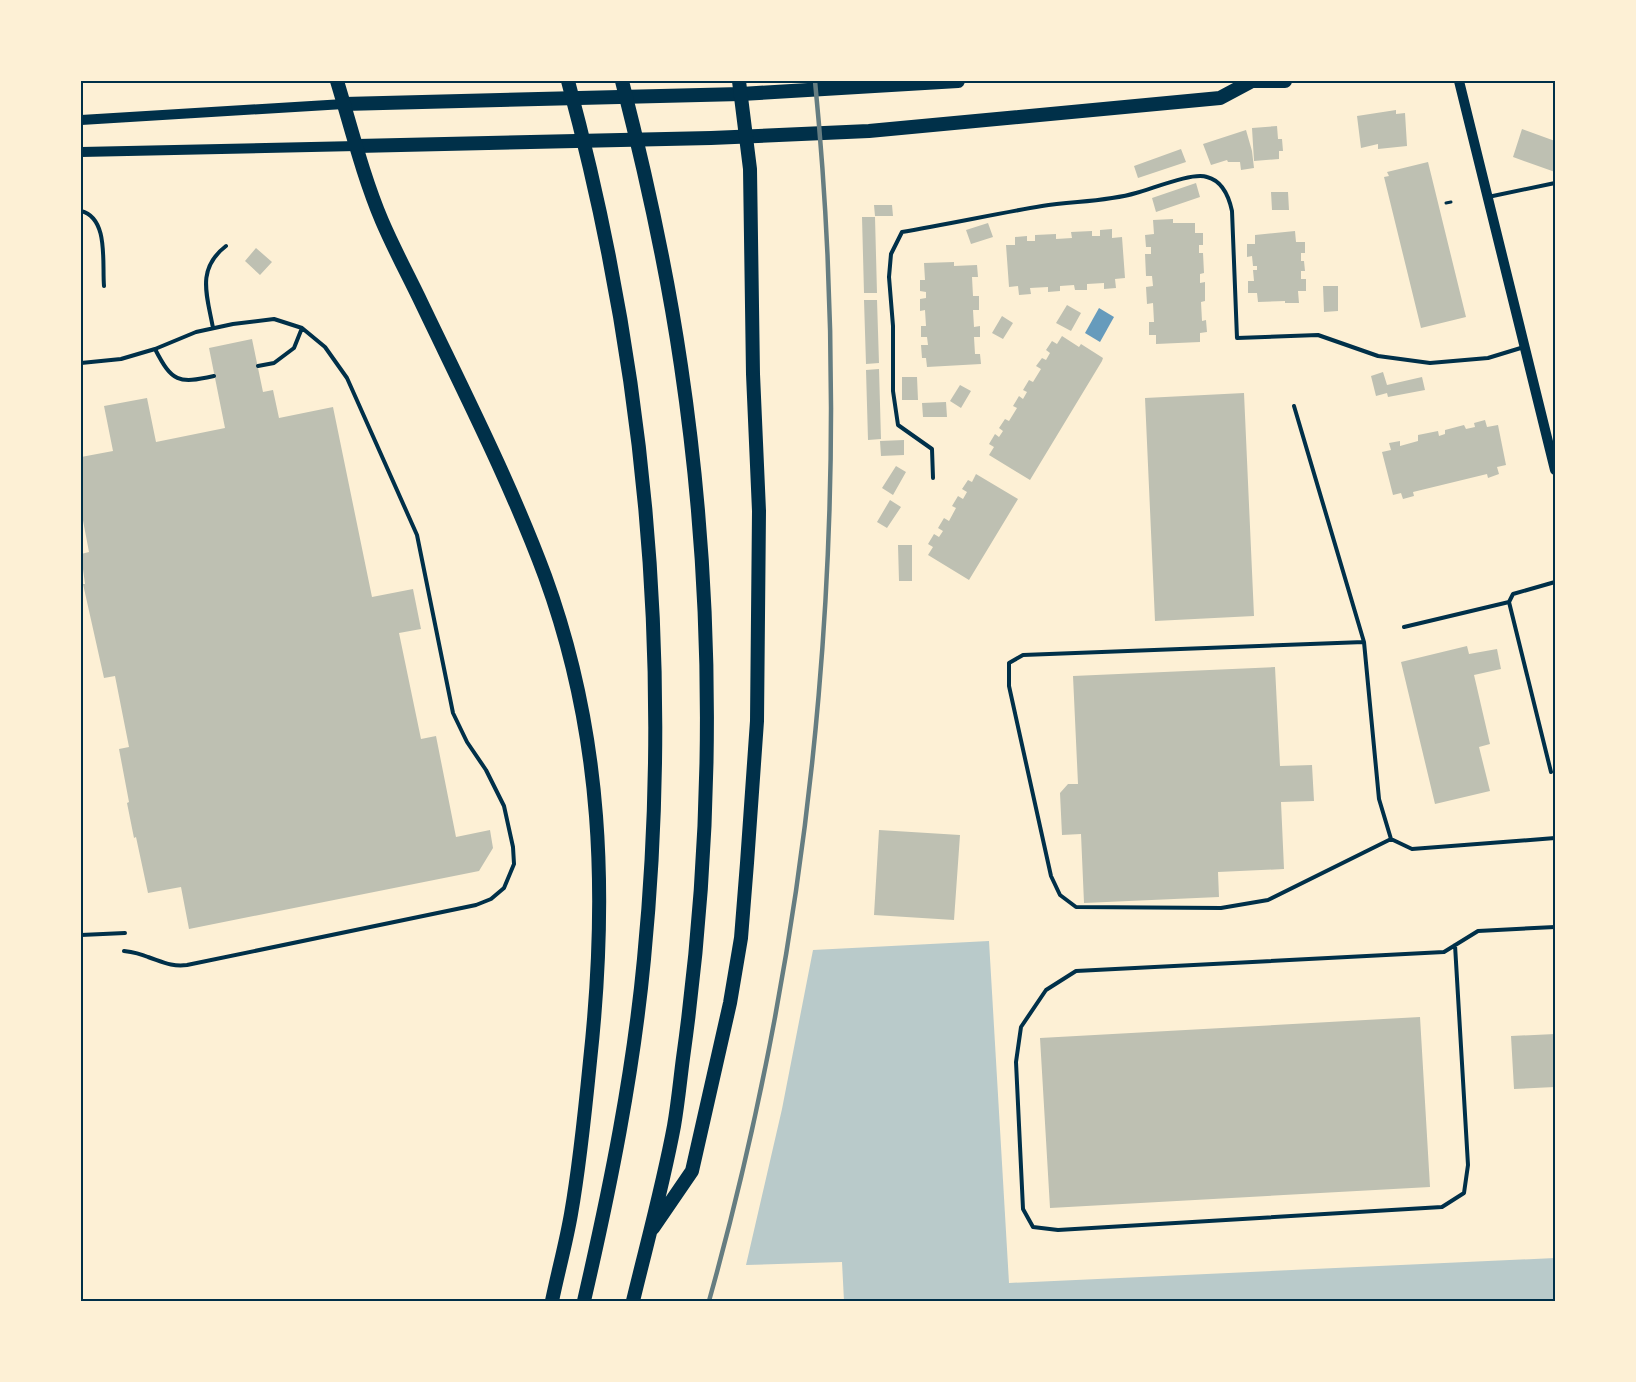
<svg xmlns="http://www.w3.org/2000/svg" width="1636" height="1382" viewBox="0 0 1636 1382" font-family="Inter,sans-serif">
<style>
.green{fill:#b9caca}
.water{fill:#669bbc}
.building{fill:#bec0b2}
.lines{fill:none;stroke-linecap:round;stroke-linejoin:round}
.path{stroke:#003049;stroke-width:3}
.service{stroke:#003049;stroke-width:4}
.secondary{stroke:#003049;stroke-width:10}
.trunk{stroke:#003049;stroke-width:14}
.motorway{stroke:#003049;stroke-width:14}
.rail{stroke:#657d81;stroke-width:4.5}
.neatline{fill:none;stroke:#003049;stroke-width:2}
</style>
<rect width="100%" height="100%" fill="#fdf0d5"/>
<path class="green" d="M 989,941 L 1009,1283 L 1555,1258 L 1555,1301 L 844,1301 L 842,1262 L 746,1265 L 782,1109 L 813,950 Z"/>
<path class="water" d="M 1099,308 L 1114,317 L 1100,342 L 1085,333 Z"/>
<path class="building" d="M 1396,110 L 1396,114 L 1405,113 L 1407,146 L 1378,149 L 1378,144 L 1361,148 L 1357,116 Z
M 1277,126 L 1278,139 L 1282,139 L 1283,151 L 1279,151 L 1279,159 L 1254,161 L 1252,128 Z
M 1522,129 L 1555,141 L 1555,172 L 1513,157 Z
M 1246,130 L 1252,151 L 1254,168 L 1241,170 L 1240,162 L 1228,162 L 1227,160 L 1211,165 L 1203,144 Z
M 1181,149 L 1186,162 L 1138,178 L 1134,166 Z
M 1428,162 L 1466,317 L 1421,328 L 1384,177 L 1389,176 L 1387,172 Z
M 1196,183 L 1200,197 L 1156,212 L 1152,198 Z
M 1271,192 L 1288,192 L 1289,210 L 1272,210 Z
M 874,205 L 892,205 L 893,216 L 875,216 Z
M 862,217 L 875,217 L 877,293 L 864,293 Z
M 1173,219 L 1173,223 L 1195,223 L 1195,233 L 1203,233 L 1203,245 L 1199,245 L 1199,253 L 1203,253 L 1204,273 L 1200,274 L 1200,283 L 1205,282 L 1205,301 L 1201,302 L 1202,321 L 1206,320 L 1207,332 L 1200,333 L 1200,342 L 1156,344 L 1156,335 L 1149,335 L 1149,322 L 1154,322 L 1153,303 L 1147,304 L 1146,287 L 1153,286 L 1152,276 L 1146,276 L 1145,254 L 1151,254 L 1151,247 L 1146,247 L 1145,235 L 1154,234 L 1153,220 Z
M 988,223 L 993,237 L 971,244 L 966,230 Z
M 1112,229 L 1112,238 L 1122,237 L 1125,278 L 1115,279 L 1116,288 L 1104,289 L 1104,283 L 1087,284 L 1087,290 L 1075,290 L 1074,285 L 1060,286 L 1060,291 L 1048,292 L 1048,287 L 1030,288 L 1031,294 L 1019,295 L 1018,286 L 1009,287 L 1006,245 L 1015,245 L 1015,237 L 1027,236 L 1027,241 L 1035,241 L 1035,235 L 1056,234 L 1056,239 L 1072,238 L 1071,232 L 1092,231 L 1092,236 L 1100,236 L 1100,230 Z
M 1295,231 L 1296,242 L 1305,242 L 1305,253 L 1301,253 L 1301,261 L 1304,261 L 1305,271 L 1301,271 L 1301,279 L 1306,279 L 1306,291 L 1298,291 L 1299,303 L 1285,303 L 1285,301 L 1258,302 L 1257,293 L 1248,293 L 1248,281 L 1254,281 L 1253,270 L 1257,270 L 1257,266 L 1253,266 L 1252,256 L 1247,257 L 1247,244 L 1255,244 L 1255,235 Z
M 256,248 L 272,262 L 260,275 L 245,261 Z
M 954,262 L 954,266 L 977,265 L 978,277 L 972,277 L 973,296 L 979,296 L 979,310 L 973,310 L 974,327 L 980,326 L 980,337 L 974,337 L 975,354 L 980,354 L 981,364 L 927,367 L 926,358 L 922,358 L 921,345 L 928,345 L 927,337 L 921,337 L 921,326 L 926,326 L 925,310 L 920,311 L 920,299 L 926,298 L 926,292 L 920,291 L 920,280 L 925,280 L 924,263 Z
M 1323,286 L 1338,286 L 1338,311 L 1324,312 Z
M 864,300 L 877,300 L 879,363 L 866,364 Z
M 1067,305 L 1081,313 L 1071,331 L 1056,323 Z
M 1002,316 L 1013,323 L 1003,339 L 992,333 Z
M 1062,336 L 1079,347 L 1081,344 L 1103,358 L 1102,361 L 1030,480 L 989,455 L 994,447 L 989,444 L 995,434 L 999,437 L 1003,431 L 999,428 L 1005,419 L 1009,421 L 1017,408 L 1013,406 L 1019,396 L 1023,399 L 1027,392 L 1023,390 L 1029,380 L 1033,382 L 1041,369 L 1036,366 L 1042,358 L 1046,360 L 1050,353 L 1046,350 L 1052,341 L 1057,344 Z
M 252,339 L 263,392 L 273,390 L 279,418 L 333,407 L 372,597 L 413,589 L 421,629 L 399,633 L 421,739 L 436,736 L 456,837 L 490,830 L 493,848 L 479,871 L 189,929 L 181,887 L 148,893 L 136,837 L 134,838 L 127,803 L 129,802 L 119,749 L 129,747 L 115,676 L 104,678 L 83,584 L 85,584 L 81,554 L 89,552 L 81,510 L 81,457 L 113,451 L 104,406 L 147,398 L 156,442 L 225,428 L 209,348 Z
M 879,369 L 881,439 L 868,440 L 866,370 Z
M 1383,372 L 1387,385 L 1422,377 L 1425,390 L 1388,397 L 1387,393 L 1376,396 L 1371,376 Z
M 902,377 L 917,377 L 918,400 L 902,400 Z
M 960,385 L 971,391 L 961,408 L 950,401 Z
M 1244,393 L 1254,616 L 1155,621 L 1145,398 Z
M 946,402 L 947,417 L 923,417 L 922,403 Z
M 1485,420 L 1487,427 L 1498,425 L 1506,465 L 1497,467 L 1499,474 L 1488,478 L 1487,474 L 1413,492 L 1414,496 L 1403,499 L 1401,493 L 1393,495 L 1382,452 L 1391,450 L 1389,443 L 1400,441 L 1400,446 L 1418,441 L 1418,435 L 1438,431 L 1439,436 L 1445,434 L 1445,430 L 1464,425 L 1466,429 L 1475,427 L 1474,423 Z
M 904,440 L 904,455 L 881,456 L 880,441 Z
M 896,466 L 906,472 L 893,495 L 882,488 Z
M 976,474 L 1018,499 L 969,580 L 928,555 L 933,547 L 928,544 L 934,534 L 939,537 L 943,531 L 938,528 L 944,518 L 949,521 L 956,508 L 952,506 L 958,496 L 963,499 L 967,492 L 962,489 L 968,480 L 972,482 Z
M 890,500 L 901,507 L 887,528 L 877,522 Z
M 898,545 L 912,545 L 912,581 L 899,581 Z
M 1467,646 L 1469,654 L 1497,649 L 1501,669 L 1474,675 L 1490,744 L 1479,747 L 1490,791 L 1435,804 L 1401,662 Z
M 1275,667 L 1280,766 L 1312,765 L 1314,801 L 1281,802 L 1284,869 L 1218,872 L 1219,897 L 1084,903 L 1081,834 L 1062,835 L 1060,793 L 1068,784 L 1078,784 L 1073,676 Z
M 879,830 L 960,835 L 954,920 L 874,915 Z
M 1420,1017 L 1430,1187 L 1050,1208 L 1040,1038 Z
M 1555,1034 L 1555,1087 L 1514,1089 L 1511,1036 Z"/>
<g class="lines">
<path class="path" d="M 1446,203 L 1451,202"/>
<path class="service" d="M 1488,197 L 1555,183
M 81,211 C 109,218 102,263 104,286
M 213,328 C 207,295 196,269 226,246
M 155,349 C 172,382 178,384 214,376
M 81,363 L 121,359 L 155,349 L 196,332 L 233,324 L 274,319 L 302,328 L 325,347 L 347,378 L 417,535 L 453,713 L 467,742 L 486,770 L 504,806 L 513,847 L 514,864 L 504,888 L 491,899 L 476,905 L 187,965 C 172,967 163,962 148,957 C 141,954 132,952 124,951
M 258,366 L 274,363 L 294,348 L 302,328
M 1294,406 L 1364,642 L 1379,799 L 1391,839 L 1412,849 L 1555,838
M 933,478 L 932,449 L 898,425 L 893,391 L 893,326 L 889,277 L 891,254 L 902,232 C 949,224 995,214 1042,206 C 1073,201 1106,202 1136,193 C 1152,189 1192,172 1207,177 C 1223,181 1229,197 1232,211 L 1237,338 L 1318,335 L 1378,356 L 1430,363 L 1488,358 L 1524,347
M 1404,627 L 1509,602
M 1364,642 L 1023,655 L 1009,663 L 1009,686 L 1051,876 L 1060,895 L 1076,907 L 1221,908 L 1268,900 L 1391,839
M 1551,772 L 1509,602 L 1513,594 L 1555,582
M 81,935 L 125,933
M 1455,945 L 1468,1165 L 1464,1193 L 1442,1207 L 1058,1230 L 1033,1227 L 1023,1209 L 1016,1062 L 1021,1027 L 1046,990 L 1076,971 L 1444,952 L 1478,931 L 1555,927"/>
<path class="secondary" d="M 1459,81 L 1555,470
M 81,120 L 344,104
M 81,152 L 357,146"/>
<path class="trunk" d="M 1246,81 L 1285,81
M 344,104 L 741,94 L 958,81
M 357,146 L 711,138 L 869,131 L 1220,98 L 1250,82"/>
<path class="motorway" d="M 337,81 C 351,127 363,176 382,221 C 394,249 408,275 421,302 C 464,392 510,482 545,576 C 603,735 608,895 590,1061 C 585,1112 580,1163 571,1214 C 566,1243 558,1272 552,1301
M 568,81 C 646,370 673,661 644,959 C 633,1075 610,1188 584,1301
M 622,81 C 646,175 667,270 681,366 C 715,595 715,829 683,1058 C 680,1081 678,1103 674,1126 C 663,1185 647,1243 633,1301
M 653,1228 L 692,1171 L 730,1003 L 741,938 L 747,863 L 757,721 L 759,511 L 753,374 L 750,169 L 739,81"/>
<path class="rail" d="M 709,1301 C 820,905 855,489 815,81"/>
</g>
<rect width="1636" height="1382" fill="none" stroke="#fdf0d5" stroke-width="165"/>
<rect x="82" y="82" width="1472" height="1218" class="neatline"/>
</svg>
